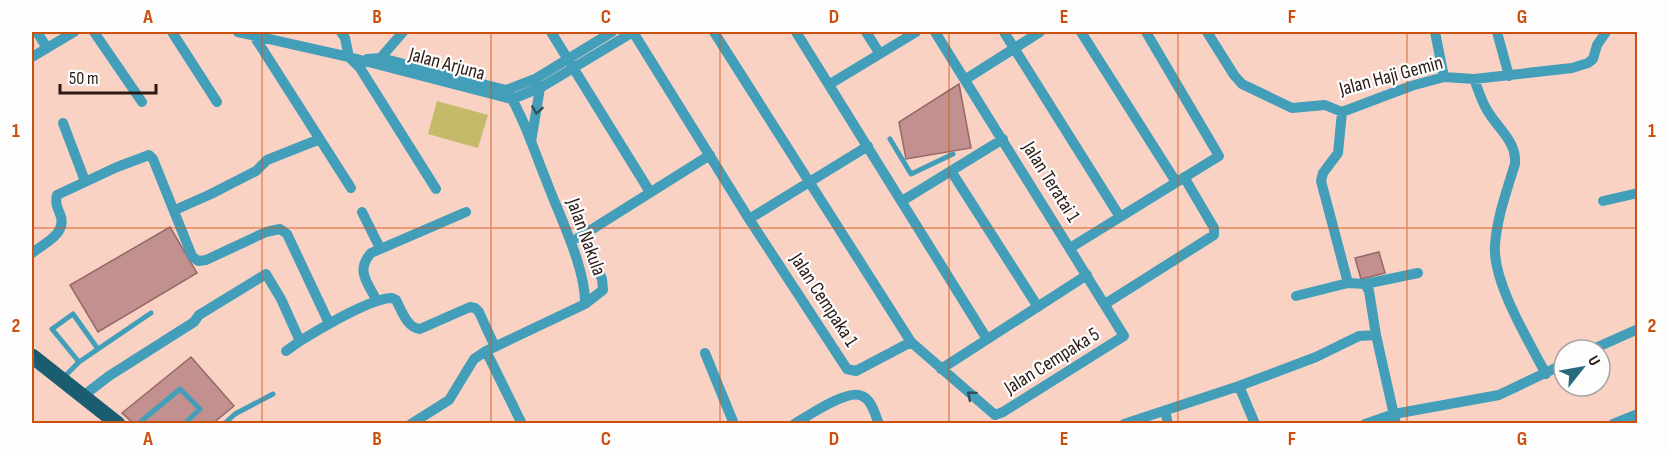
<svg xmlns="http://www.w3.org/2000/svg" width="1669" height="455" viewBox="0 0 1669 455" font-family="'Sofia Sans Condensed',sans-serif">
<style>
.green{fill:#c5ba69}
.building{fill:#c2918f;stroke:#966866;stroke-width:1.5}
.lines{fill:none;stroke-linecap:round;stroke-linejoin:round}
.lane{stroke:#439eba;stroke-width:5}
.street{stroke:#439eba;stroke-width:10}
.primary{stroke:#1a5d71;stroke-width:15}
.oneway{stroke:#354f56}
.grid{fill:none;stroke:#cc500d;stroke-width:1.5;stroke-opacity:0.55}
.labels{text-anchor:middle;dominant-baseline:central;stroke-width:4.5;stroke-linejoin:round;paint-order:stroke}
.street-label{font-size:20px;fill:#2c1b14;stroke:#fdfdfd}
.neatline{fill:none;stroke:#cc500d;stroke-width:2}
.grid-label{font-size:20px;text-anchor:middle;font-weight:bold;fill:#cc500d}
</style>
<rect width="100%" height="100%" fill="#f9d2c4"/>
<path class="green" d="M 437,101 L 488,115 L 478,148 L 428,134 Z"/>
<path class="building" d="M 959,84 L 971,148 L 906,159 L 899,122 Z
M 170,227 L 197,273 L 98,332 L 70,285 Z
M 1379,252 L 1385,273 L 1361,279 L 1355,258 Z
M 191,357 L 234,406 L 212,424 L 134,424 L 122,413 Z"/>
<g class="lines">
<path class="lane" d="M 890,139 L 911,174 L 953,154
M 79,362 L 52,329 L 73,314 L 98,349
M 63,378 L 79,362 L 151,313
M 138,424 L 180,389 L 200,409 L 184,424
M 224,424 L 235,414 L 273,394"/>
<path class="street" d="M 37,32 L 47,48
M 94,32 L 142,102
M 172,32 L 217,102
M 238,32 L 349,57 L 512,99 L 540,88 L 633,32
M 341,32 L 345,38 L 349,57 L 360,68 L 436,189
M 551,32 L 650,192
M 633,32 L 749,219 L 847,369 L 856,371 L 911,342 L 995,415 L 1003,412 L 1124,336 L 935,32
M 714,32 L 911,342
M 796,32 L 987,339
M 866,32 L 880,54
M 1004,32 L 1120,217
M 1081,32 L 1176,182
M 1207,32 L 1234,75 L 1242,84 L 1292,108 L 1325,105 L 1342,112 L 1411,86 L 1444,77 L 1474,79 L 1572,68 L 1588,63 L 1593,59 L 1597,45 L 1606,32
M 1435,32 L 1444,77
M 1497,32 L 1509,76
M 254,36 L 351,188
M 32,57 L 74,32
M 367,59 L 381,58 L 506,90 L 535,79 L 612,32
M 378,61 L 403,32
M 966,79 L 1040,32
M 1474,79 C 1478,89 1481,100 1487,110 C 1497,128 1517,141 1515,164 C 1507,190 1497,217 1495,245 C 1492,281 1529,342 1546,374
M 830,84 L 916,32
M 509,94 C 525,120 534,151 546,180 C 559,215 586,268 585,304
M 1342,112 L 1338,153 L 1323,173 L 1321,181 L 1348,283
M 63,123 L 85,181
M 531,142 L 540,88 L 538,84
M 951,171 L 1038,307
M 902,201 L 1003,139
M 1603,201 L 1638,193
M 175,210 L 211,194 L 256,171 L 267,160 L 320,139
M 362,212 L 380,248
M 749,219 L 868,146
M 578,238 L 710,155
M 1070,248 L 1219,156 L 1146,32
M 32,253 C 45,243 68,233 60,214 C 57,207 55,202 57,195 L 117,167 L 149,155 L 153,159 L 192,256 L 198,261 L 206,260 L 266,232 L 280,229 L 287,234 L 329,323
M 1365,284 L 1418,273
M 1296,296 L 1348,283 L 1365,284 L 1369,291 L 1376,335
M 377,301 C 368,283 355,271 371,253 L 466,212
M 1105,304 L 1214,235 L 1214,228 L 1184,177
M 1591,350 L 1638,329
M 286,351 L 300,341
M 486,351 L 522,424
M 705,353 L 734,424
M 941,369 L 1087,275
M 1239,386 L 1255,424
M 83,396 L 109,376 L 194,322 L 199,315 L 266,274 L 281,299 L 300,341 C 320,329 370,298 392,298 L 396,300 C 402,311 407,328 420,329 L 470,307 L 475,308 L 479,312 L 495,347
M 1165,411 L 1168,424
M 411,424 L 449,400 L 474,359 L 486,351 L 585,304 L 603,290 L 602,279 L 583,235
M 794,424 C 808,416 848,388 862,396 C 872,400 875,415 879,424
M 1124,424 L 1239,386 L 1316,357 L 1359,336 L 1376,335 L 1396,424
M 1365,424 L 1394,414 L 1499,395 L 1564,364
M 1613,424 L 1638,414"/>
<path class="primary" d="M 32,356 L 118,424"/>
</g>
<defs><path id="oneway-chevron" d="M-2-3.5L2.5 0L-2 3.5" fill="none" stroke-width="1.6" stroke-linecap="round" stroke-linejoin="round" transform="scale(1.5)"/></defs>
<g class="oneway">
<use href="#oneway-chevron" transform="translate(537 110) rotate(99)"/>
<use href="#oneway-chevron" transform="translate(971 395) rotate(-140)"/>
</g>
<path class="grid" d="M 262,32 L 262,424M 491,32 L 491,424M 720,32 L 720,424M 949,32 L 949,424M 1178,32 L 1178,424M 1407,32 L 1407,424M 32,228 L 1638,228"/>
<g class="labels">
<g class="street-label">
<text transform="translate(447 64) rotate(15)">Jalan Arjuna</text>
<text transform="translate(1391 76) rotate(-15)">Jalan Haji Gemin</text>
<text transform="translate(1051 182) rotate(58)">Jalan Teratai 1</text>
<text transform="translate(586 237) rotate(70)">Jalan Nakula</text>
<text transform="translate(824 300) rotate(57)">Jalan Cempaka 1</text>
<text transform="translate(1052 361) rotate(-32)">Jalan Cempaka 5</text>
</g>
</g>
<rect width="1669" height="455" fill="none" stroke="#fdfdfd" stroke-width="66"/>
<g transform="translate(1582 368) rotate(59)"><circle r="28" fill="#fdfdfd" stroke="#a9a3a0" stroke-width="1.5"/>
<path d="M0-4.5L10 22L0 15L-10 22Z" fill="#296a7e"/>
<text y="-9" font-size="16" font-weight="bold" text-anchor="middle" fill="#2c1b14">U</text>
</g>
<path d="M60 84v9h96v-9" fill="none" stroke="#2c1b14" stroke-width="3"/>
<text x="69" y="84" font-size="18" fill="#2c1b14" stroke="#fdfdfd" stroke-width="4.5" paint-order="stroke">50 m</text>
<rect x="33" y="33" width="1603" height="389" class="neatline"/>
<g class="grid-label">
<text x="148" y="23">A</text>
<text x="377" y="23">B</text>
<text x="606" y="23">C</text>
<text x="834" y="23">D</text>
<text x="1064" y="23">E</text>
<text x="1292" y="23">F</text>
<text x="1522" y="23">G</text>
<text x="16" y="137">1</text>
<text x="1652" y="137">1</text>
<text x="16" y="332">2</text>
<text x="1652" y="332">2</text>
<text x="148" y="445">A</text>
<text x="377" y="445">B</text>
<text x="606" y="445">C</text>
<text x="834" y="445">D</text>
<text x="1064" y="445">E</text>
<text x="1292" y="445">F</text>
<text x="1522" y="445">G</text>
</g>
</svg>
